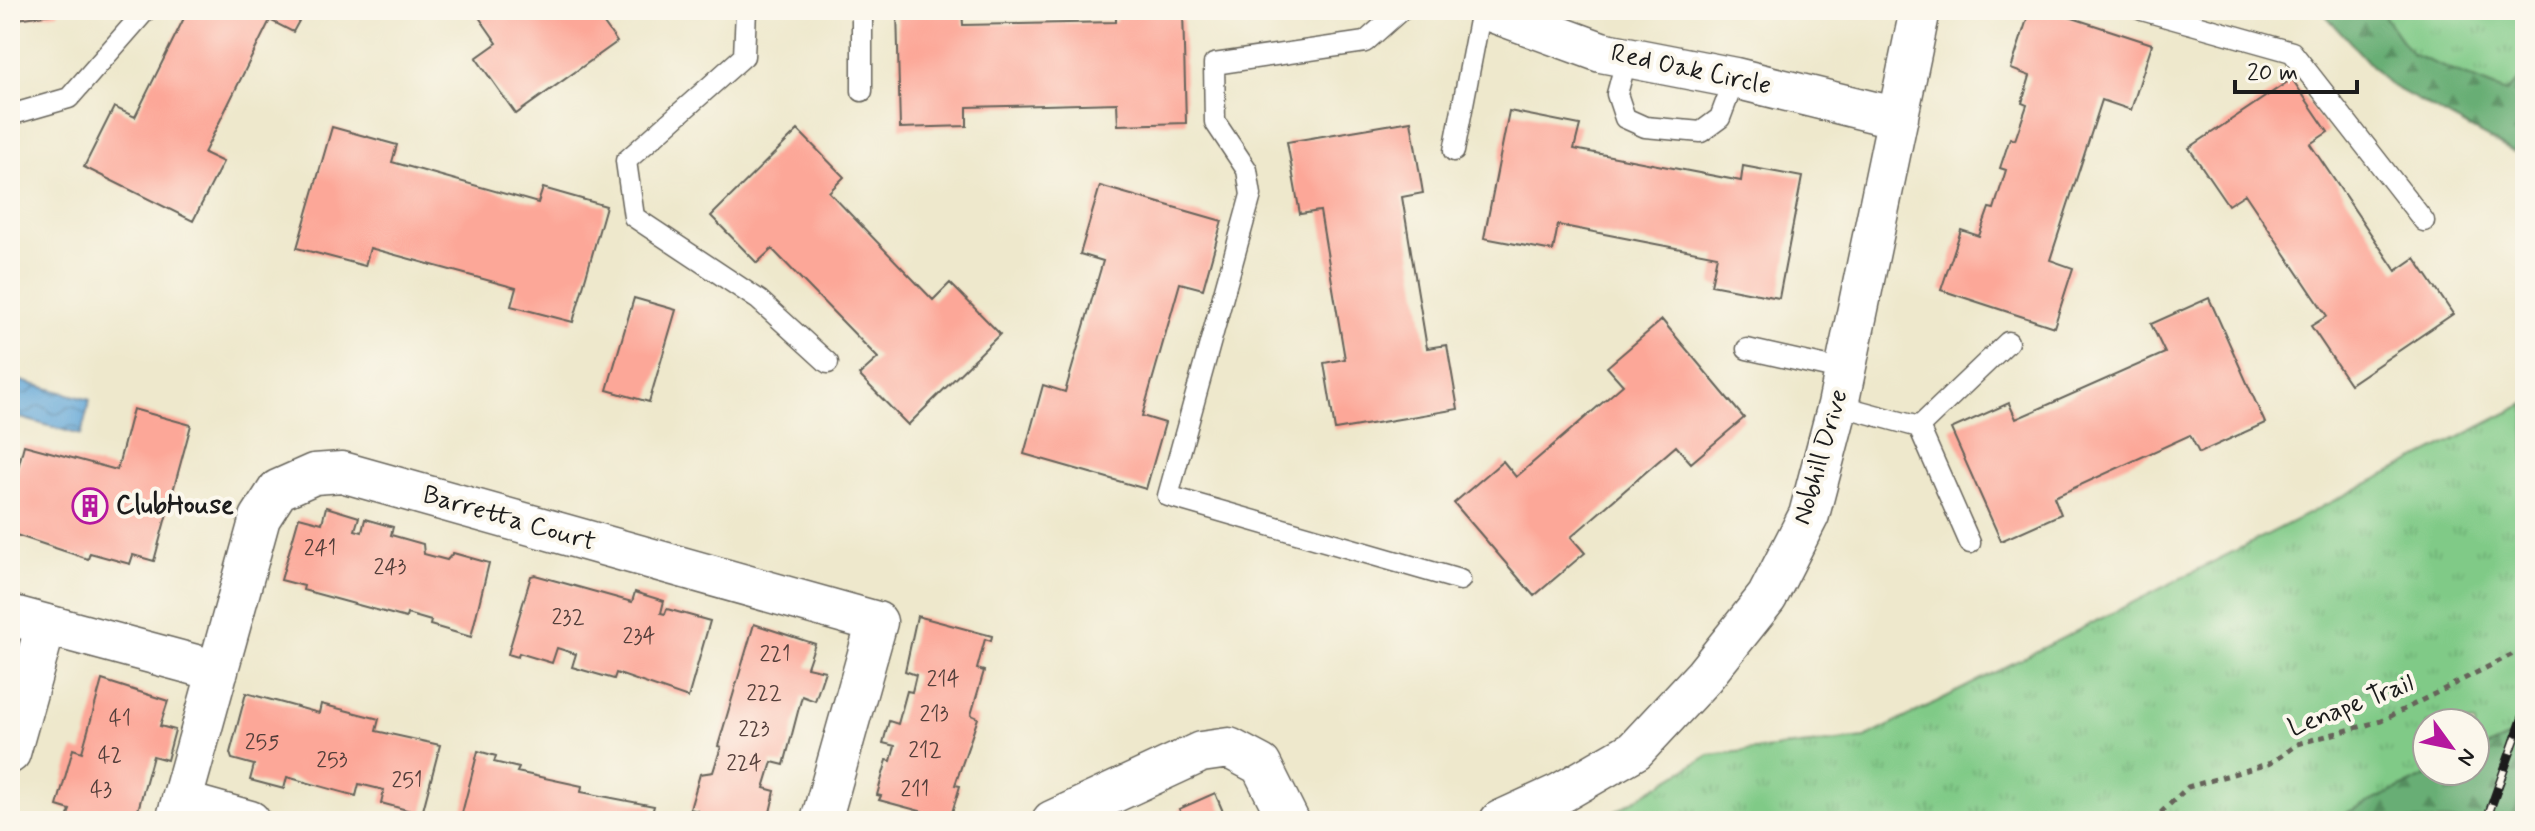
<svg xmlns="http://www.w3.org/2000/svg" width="2535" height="831" viewBox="0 0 2535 831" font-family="Mynerve,sans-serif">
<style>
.grass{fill:url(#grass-tufts);stroke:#4e7352;stroke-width:2}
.forest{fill:url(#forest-firs);stroke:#426548;stroke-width:2}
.water{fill:url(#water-waves);stroke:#3e617a;stroke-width:2}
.building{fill:#fca798}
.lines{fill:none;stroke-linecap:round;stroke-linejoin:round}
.lane-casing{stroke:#66635a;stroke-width:23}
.street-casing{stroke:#66635a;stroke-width:43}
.path{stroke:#66635a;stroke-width:5;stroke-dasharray:6 6;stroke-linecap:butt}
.lane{stroke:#fff;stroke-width:20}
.street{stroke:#fff;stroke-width:40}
.rail-casing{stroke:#1c1c1c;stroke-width:9}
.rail{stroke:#fbf7ec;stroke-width:6;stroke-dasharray:18;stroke-linecap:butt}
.labels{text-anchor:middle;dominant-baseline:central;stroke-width:8;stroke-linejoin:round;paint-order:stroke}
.number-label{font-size:22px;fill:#543f3b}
.street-label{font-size:26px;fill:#1c1c1c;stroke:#fbf7ec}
.poi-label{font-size:26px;font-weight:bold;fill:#1c1c1c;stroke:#fbf7ec;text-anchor:start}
</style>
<defs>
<pattern id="grass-tufts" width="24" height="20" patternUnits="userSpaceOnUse" patternTransform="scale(2)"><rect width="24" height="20" fill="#80ca87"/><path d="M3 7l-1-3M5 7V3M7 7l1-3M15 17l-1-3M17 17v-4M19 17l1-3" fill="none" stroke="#6ead74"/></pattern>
<pattern id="forest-firs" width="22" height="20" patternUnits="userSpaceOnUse" patternTransform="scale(2)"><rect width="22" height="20" fill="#68ae74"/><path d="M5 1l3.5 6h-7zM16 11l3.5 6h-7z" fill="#558d5e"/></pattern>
<pattern id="water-waves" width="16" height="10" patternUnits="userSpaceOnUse" patternTransform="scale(2)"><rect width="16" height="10" fill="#61a6d7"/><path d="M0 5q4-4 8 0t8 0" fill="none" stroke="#4f86ae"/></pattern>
</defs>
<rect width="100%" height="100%" fill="#fbf7ec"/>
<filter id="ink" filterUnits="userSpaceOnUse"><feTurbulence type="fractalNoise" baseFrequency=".0125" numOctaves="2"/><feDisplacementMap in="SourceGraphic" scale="16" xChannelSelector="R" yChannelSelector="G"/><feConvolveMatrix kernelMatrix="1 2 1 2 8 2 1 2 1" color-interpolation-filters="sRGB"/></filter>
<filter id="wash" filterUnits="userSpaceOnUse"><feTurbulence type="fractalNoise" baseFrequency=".006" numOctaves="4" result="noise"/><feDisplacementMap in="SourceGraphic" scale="32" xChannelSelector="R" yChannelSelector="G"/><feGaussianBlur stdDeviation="1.8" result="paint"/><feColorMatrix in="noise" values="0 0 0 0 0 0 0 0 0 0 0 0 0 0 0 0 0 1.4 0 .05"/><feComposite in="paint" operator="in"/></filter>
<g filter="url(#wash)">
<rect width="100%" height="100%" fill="#eee8cc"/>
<path class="grass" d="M 2380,10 L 2521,10 L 2519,40 L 2525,41 L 2525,75 L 2506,93 L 2411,54 Z
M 2525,404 L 2525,730 L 2475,753 L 2475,723 L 2427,723 L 2427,771 L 2437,771 L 2329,821 L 1600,821 L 1709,755 L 1865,738 Z"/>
<path class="forest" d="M 2321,10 L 2380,10 L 2411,54 L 2506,92 L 2525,75 L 2525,139 L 2513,152 L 2388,84 Z
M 2525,730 L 2525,821 L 2329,821 L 2437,771 L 2475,771 L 2475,753 Z"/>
<path class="water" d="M 10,378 L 90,400 L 81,435 L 10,415 Z"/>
<g id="blocks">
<path class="building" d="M 10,10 L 58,10 L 59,13 L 10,20 Z
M 188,10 L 305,10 L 293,32 L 270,20 L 204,153 L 223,162 L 193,221 L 84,167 L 114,107 L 135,117 Z
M 474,10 L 594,10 L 617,42 L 516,114 L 476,58 L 497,43 Z
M 897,10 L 962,10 L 963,25 L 1116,22 L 1116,10 L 1183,10 L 1186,123 L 1118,125 L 1117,103 L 967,107 L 967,126 L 900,128 Z
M 2030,10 L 2048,10 L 2152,44 L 2131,110 L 2102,100 L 2050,260 L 2073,268 L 2054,327 L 1941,290 L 1961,230 L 1979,236 L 1989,208 L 1994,209 L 2006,170 L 2000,168 L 2010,138 L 2015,140 L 2027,105 L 2022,103 L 2030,76 L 2011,69 Z
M 2292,79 L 2328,132 L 2310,144 L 2396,271 L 2415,258 L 2453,314 L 2350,384 L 2311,326 L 2327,316 L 2245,194 L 2228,205 L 2189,148 Z
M 1509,111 L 1580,125 L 1574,149 L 1741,181 L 1743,166 L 1802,177 L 1779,298 L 1711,285 L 1717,256 L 1558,225 L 1553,251 L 1484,238 Z
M 1411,121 L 1423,193 L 1402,197 L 1427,348 L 1447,345 L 1458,409 L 1335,430 L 1324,363 L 1345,359 L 1320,211 L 1300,214 L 1287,142 Z
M 332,127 L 397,145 L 392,162 L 538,203 L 543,188 L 606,206 L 573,322 L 511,306 L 516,288 L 370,248 L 365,266 L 297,248 Z
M 798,130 L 844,177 L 829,192 L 933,300 L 950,283 L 1000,334 L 908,425 L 859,375 L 878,358 L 772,249 L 757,263 L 711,216 Z
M 1100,186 L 1222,221 L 1203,289 L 1180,283 L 1142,416 L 1165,423 L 1146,489 L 1024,454 L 1043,385 L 1065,392 L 1103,261 L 1080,254 Z
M 634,298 L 676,310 L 649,402 L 607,390 Z
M 2209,298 L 2265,423 L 2199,453 L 2190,435 L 2054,497 L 2061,514 L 2001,541 L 1951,429 L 2009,403 L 2016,419 L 2165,353 L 2151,324 Z
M 1662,320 L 1744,418 L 1691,463 L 1676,446 L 1571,537 L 1585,553 L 1534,596 L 1454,503 L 1503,461 L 1516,477 L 1623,385 L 1607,367 Z
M 133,409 L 191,425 L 154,561 L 133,555 L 130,564 L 90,553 L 88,559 L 10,533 L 10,477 L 15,479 L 24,445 L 117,470 Z
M 326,507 L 359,517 L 355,530 L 362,532 L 365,519 L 393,527 L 391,535 L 423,544 L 424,554 L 447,560 L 453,553 L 489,563 L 471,637 L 430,625 L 431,621 L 407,614 L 406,618 L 303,590 L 304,586 L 281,580 L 299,517 L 322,523 Z
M 535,575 L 632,602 L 635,592 L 664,601 L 661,613 L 665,614 L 667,609 L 710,621 L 688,698 L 616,673 L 614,679 L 572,667 L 576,654 L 557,648 L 552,663 L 519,653 L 518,657 L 508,654 L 531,576 Z
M 917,616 L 992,636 L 991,641 L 985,639 L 977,669 L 984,671 L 971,715 L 978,718 L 955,785 L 960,786 L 950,819 L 879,800 L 881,796 L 877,795 L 887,760 L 891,761 L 895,746 L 883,743 L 889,721 L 898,724 L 907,691 L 912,692 L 916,675 L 905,671 Z
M 754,624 L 815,644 L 807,667 L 825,671 L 815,701 L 802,696 L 784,765 L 772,762 L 764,788 L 775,791 L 768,821 L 695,821 L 698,811 L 690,809 L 700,774 L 713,772 L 721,747 L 718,746 Z
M 102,680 L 168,701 L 160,726 L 175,730 L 167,760 L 153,756 L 135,821 L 66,821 L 70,810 L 57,806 L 73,749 L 82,752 Z
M 246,693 L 319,713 L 321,704 L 379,719 L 376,731 L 440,745 L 422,814 L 381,803 L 384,790 L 359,784 L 356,796 L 287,777 L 284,789 L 250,780 L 254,765 L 232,759 L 230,753 Z
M 478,751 L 496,756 L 494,762 L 519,768 L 517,772 L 582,786 L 581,792 L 654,806 L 650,821 L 460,821 Z
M 1215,793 L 1227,821 L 1185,821 L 1179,809 Z"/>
</g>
</g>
<g filter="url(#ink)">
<use href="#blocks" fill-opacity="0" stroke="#66635a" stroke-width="2"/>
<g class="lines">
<defs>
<path id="lane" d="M 746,10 L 744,56 L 626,161 L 634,217 L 759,300 L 828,363
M 862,10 L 862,91
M 1401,10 L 1365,42 L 1214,64 L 1215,122 L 1247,170 L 1251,195 L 1168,496 L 1460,580
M 2142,10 L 2292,52 L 2424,221
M 1627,57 L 1617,94 L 1625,118 L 1645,127 L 1701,132 L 1720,118 L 1735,78
M 10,115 L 69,98 L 146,10
M 1454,151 L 1481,10
M 1747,349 L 1845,371
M 1838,405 L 1919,427 L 1970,543
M 1919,427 L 2008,342"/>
<path id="street" d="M 1487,10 L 1601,52 L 1735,78 L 1898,118
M 10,615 L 218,671
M 10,753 L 46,625
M 182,802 L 250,821
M 176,821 L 260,518 L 278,490 L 314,474 L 342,472 L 877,622 L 821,821
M 1052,821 L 1201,752 L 1229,748 L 1261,765 L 1289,821
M 1500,821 L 1559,794 L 1635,750 L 1704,676 L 1767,597 L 1809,515 L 1838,405 L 1920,10"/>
</defs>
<use href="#lane" class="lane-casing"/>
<use href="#street" class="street-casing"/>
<path class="path" d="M 2152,821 L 2188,787 L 2271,763 L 2297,744 L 2381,721 L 2525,648"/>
<use href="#lane" class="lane"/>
<use href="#street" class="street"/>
<defs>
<path id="rail" d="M 2486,821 L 2525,711"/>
</defs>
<use href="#rail" class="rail-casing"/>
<use href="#rail" class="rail"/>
</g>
</g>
<defs>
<symbol id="building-ring" viewBox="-11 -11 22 22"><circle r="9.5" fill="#fbf7ec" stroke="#b5179e" stroke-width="1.5"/><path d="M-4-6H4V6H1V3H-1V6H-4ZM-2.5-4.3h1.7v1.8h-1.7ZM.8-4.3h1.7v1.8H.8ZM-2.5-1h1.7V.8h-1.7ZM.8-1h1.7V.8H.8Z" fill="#b5179e"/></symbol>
</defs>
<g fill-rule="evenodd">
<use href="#building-ring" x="70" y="486" width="40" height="40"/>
</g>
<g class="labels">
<g class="number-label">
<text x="320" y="549">241</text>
<text x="390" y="568">243</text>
<text x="568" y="618">232</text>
<text x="639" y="637">234</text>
<text x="775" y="655">221</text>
<text x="943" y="680">214</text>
<text x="764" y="694">222</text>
<text x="934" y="715">213</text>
<text x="120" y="719">41</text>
<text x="754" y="730">223</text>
<text x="262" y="743">255</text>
<text x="925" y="751">212</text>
<text x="110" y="756">42</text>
<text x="332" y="761">253</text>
<text x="744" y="764">224</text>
<text x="407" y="781">251</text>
<text x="101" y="790">43</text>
<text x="915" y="790">211</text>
</g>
<g class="street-label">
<text transform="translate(1691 70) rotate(12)">Red Oak Circle</text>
<text transform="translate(1821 457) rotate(-74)">Nobhill Drive</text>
<text transform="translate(509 519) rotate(16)">Barretta Court</text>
<text transform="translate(2351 706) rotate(-21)">Lenape Trail</text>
</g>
<g class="poi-label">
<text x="116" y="506">ClubHouse</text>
</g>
</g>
<rect width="2535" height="831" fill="none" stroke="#fbf7ec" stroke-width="40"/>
<g transform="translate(2451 747) rotate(123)"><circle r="38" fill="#fbf7ec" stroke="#a29f99" stroke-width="2"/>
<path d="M0-6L14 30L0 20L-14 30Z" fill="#b5179e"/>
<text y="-12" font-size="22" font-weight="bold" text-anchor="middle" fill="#1c1c1c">N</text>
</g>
<path d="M2235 80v12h122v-12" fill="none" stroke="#1c1c1c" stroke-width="4"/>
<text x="2247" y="80" font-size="24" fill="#1c1c1c" stroke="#fbf7ec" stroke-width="6" paint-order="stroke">20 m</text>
</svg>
